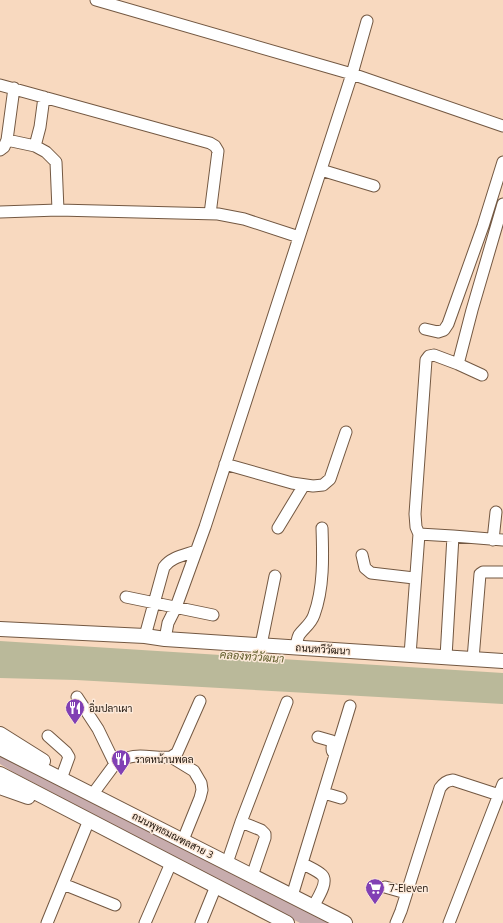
<svg xmlns="http://www.w3.org/2000/svg" width="503" height="923" viewBox="0 0 503 923" font-family="'Open Sans',Sarabun,sans-serif">
<style>
.green{fill:#c7acad}
.water{fill:#bab99a}
.lines{fill:none;stroke-linecap:round;stroke-linejoin:round}
.minor-casing{stroke:#735842;stroke-width:13}
.major-casing{stroke:#735842;stroke-width:16}
.minor{stroke:#fff;stroke-width:11}
.major{stroke:#fff;stroke-width:14}
.labels{text-anchor:middle;dominant-baseline:central;stroke-width:3;stroke-linejoin:round;paint-order:stroke}
.street-label{font-size:10px;fill:#1d1209;stroke:#fce9d9}
.poi-label{font-size:10px;fill:#1d1209;stroke:#fce9d9;text-anchor:start}
.water-label{font-size:11px;font-style:italic;fill:#5d5a27;stroke:#fce9d9}
</style>
<rect width="100%" height="100%" fill="#f8d9bf"/>
<path class="green" d="M 0,754 L 331,923 L 300,923 L 13,772 L 0,764 Z"/>
<path class="water" d="M 0,641 L 503,673 L 503,704 L 76,680 L 0,678 Z"/>
<g class="lines">
<defs>
<path id="minor" d="M 96,0 L 352,74 L 503,126
M 0,85 L 210,143 L 215,146 L 218,151 L 210,214
M 14,88 L 7,140 L 35,146 L 40,127 L 44,97
M 35,146 L 46,152 L 56,162 L 58,210
M 0,150 L 4,147 L 7,140
M 321,170 L 374,186
M 0,212 L 58,210 L 218,214 L 244,219 L 299,237
M 425,329 L 438,332 L 444,330 L 448,324 L 483,226 L 503,162
M 458,364 L 482,375
M 225,464 L 292,483 L 313,486 L 323,485 L 330,479 L 346,432
M 278,528 L 304,485
M 419,534 L 416,527 L 415,514 L 426,360 L 429,356 L 434,355 L 458,364 L 472,310 L 503,204
M 493,540 L 496,512
M 362,555 L 365,568 L 371,573 L 414,578
M 126,597 L 213,615
M 145,636 L 164,567 C 171,557 185,555 196,551
M 165,639 L 168,623 L 176,607 L 205,527 L 352,74 L 367,21
M 261,645 L 275,576
M 295,647 C 297,644 297,639 299,635 C 304,628 311,624 314,615 C 324,588 323,556 322,528
M 410,655 L 419,534 L 453,536
M 446,657 L 453,536 L 503,540
M 473,659 L 480,574 L 483,572 L 502,572
M 77,697 L 98,729 L 115,764
M 48,736 L 66,752 L 69,757 L 61,779
M 318,737 L 332,741 C 334,747 329,750 335,754
M 171,757 L 194,771 L 201,783 L 202,790 L 200,798 L 183,840
M 324,793 L 341,798
M 92,795 L 115,764 C 134,750 151,759 171,757 L 177,753 L 200,701
M 241,822 L 261,830 L 265,834 L 265,838 L 252,876
M 227,863 L 241,822 L 287,702
M 302,863 C 308,867 317,870 322,875 C 329,882 317,899 313,907
M 63,884 L 115,905
M 385,887 L 406,893
M 292,896 L 350,706
M 47,923 L 89,820
M 145,923 L 171,863
M 201,923 L 216,886
M 396,923 L 401,911 L 440,788 C 444,783 446,781 453,780 L 499,795
M 449,923 L 503,784"/>
<path id="major" d="M 0,629 L 145,636 L 165,639 L 503,661
M 0,734 L 43,761
M 0,748 L 345,923
M 0,774 L 287,923
M 0,787 L 28,797"/>
</defs>
<use href="#minor" class="minor-casing"/>
<use href="#major" class="major-casing"/>
<use href="#minor" class="minor"/>
<use href="#major" class="major"/>
</g>
<defs>
<symbol id="restaurant-pin" viewBox="-11 -11 22 30"><path d="M0 17L-7.5 6A9.5 9.5 0 1 1 7.5 6Z" fill="#8140b4" stroke="#fce9d9"/><path d="M-5-6h1v4h1v-4h1v4h1v-4h1v5L-1.5 .5V6h-2V.5L-5-1ZM5-6V6H3V1.5H1.5Q1.5-4 5-6Z" fill="#fff"/></symbol>
<symbol id="supermarket-pin" viewBox="-11 -11 22 30"><path d="M0 17L-7.5 6A9.5 9.5 0 1 1 7.5 6Z" fill="#8140b4" stroke="#fce9d9"/><path d="M-6-5.5h2.5l.6 2H6L4.5 2H-2.5L-4.4-4H-6ZM-1.5 3.2a1.3 1.3 0 1 0 .1 0ZM3 3.2a1.3 1.3 0 1 0 .1 0Z" fill="#fff"/></symbol>
</defs>
<g fill-rule="evenodd">
<use href="#restaurant-pin" x="64" y="697" width="22" height="30"/>
<use href="#restaurant-pin" x="110" y="748" width="22" height="30"/>
<use href="#supermarket-pin" x="364" y="877" width="22" height="30"/>
</g>
<g class="labels">
<g class="street-label">
<text transform="translate(323 649) rotate(4)">ถนนทวีวัฒนา</text>
<text transform="translate(173 835) rotate(27)">ถนนพุทธมณฑลสาย 3</text>
</g>
<g class="poi-label">
<text x="89" y="708">อิ่มปลาเผา</text>
<text x="135" y="759">ราดหน้านพดล</text>
<text x="389" y="888">7-Eleven</text>
</g>
<g class="water-label">
<text transform="translate(252 656) rotate(4)">คลองทวีวัฒนา</text>
</g>
</g>
</svg>
